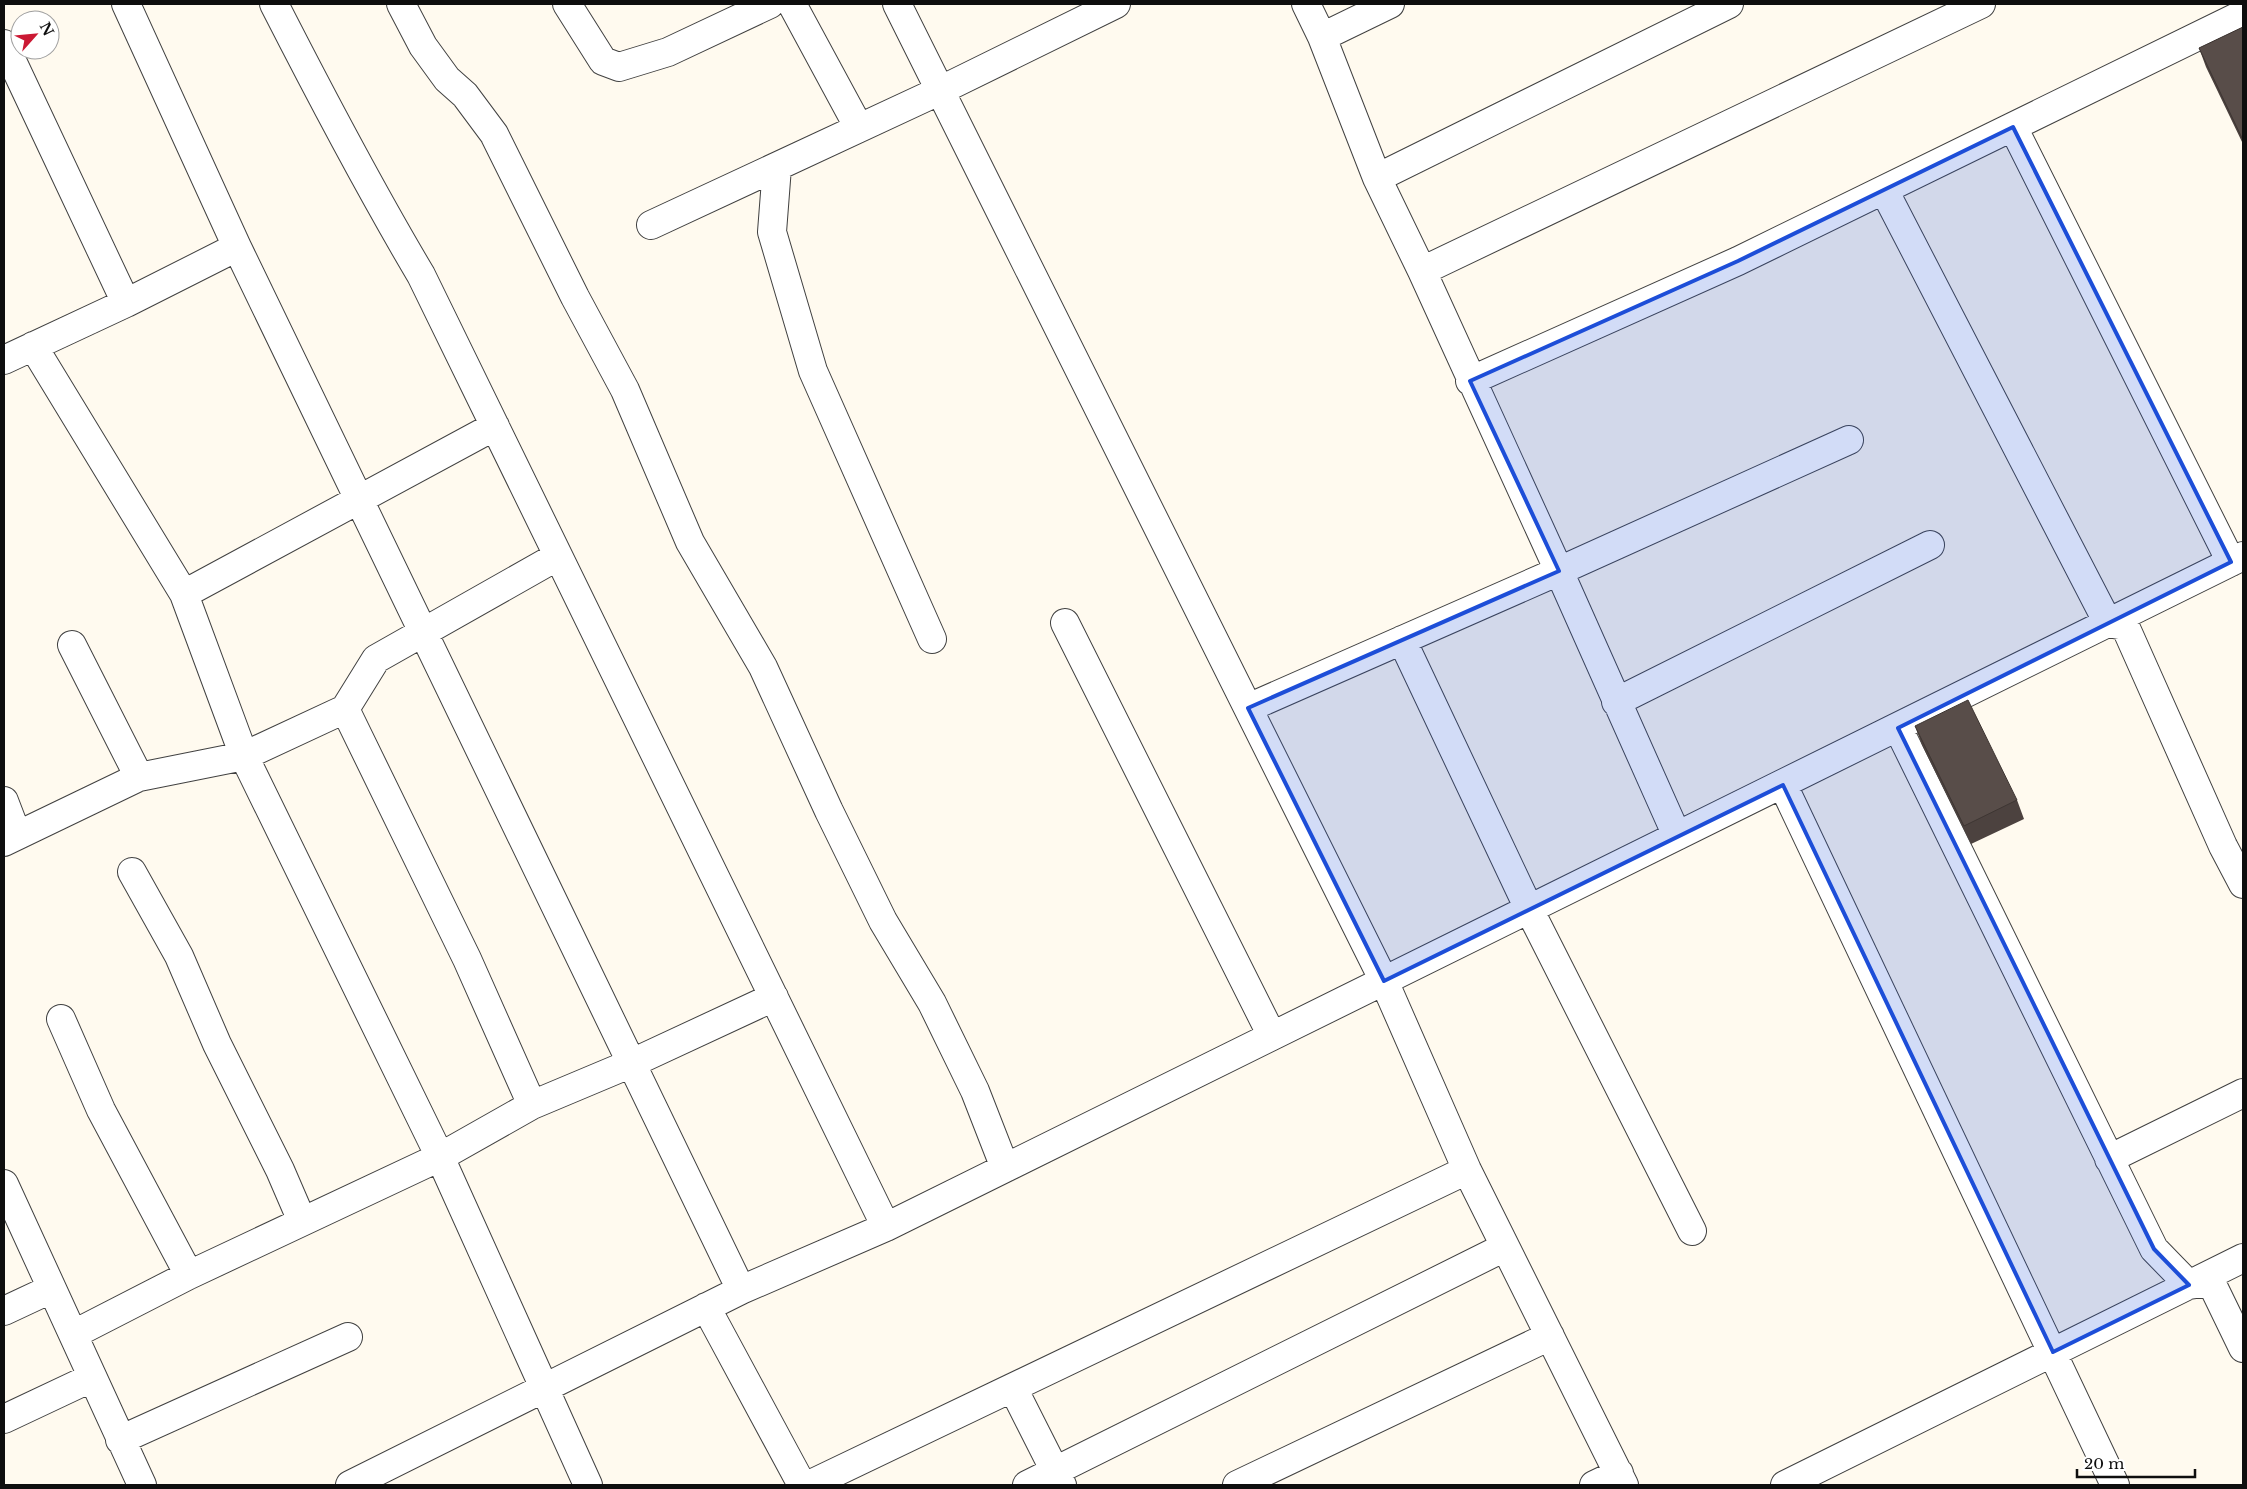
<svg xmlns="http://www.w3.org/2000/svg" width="2247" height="1489" viewBox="0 0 2247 1489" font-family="'Libre Baskerville',serif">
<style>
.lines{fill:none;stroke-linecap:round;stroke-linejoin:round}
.street-casing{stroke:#414141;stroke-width:30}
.street{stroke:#fff;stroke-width:28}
.wall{fill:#4c423f}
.building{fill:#584d49;stroke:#3e3633}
.marked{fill:#1d4ed8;fill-opacity:0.2;stroke:#1d4ed8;stroke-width:4;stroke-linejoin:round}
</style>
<rect width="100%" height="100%" fill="#fffaef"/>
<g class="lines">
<defs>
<path id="street" d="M 126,4 L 237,247 L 741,1290
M 274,4 C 321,96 368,186 421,275 L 886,1227
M 401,4 L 423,46 L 447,79 L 465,95 L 494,134 L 575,297 L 625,390 L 690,542 L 763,667 L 829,811 L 883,921 L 932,1003 L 975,1091 L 1005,1168
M 567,4 L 603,61 L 619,67 L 668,52 L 770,4
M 792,4 L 859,128
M 897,4 L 1384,981 L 1467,1170 L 1624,1485
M 1306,4 L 1322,37 L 1377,178 L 1422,271 L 1559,571 L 1677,836
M 1322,37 L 1390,4
M 4,44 L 126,303
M 2013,127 L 2231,562
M 777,167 L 772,232 L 813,371 L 932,639
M 1377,178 L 1729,4
M 1884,190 L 2108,623 L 2125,626 L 2223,846 L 2243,884
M 651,225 L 939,91 L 1116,4
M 1422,271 L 1981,4
M 33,346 L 184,594 L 244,756 L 440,1157 L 588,1485
M 4,360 L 126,303 L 237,247
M 1470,381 L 1738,261 L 2243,14
M 184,594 L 495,426
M 1065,623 L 1272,1036
M 1402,640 L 1529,909 L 1692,1231
M 72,645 L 139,777
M 1616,702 L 1930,545
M 1248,708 L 1559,571 L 1849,440
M 345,709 L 467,959 L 532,1105
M 1898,728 L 2154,1249 L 2189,1285 L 2211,1282 L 2243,1348
M 1783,785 L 2115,1485
M 4,801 L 17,835
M 4,842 L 139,777 L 244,756 L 345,709 L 376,659 L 558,556
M 132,872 L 179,956 L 217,1044 L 280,1170 L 302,1221
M 61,1019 L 101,1110 L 189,1275
M 2109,1159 L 2243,1093
M 4,1184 L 142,1485
M 706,1307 L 802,1485
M 4,1311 L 51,1289
M 74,1334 L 189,1275 L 440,1157 L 532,1105 L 632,1063 L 774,997
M 1013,1388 L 1062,1485
M 4,1419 L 91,1378
M 120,1440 L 348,1337
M 350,1485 L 741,1290 L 886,1227 L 2243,556
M 809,1485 L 1467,1170
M 1027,1485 L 1505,1247
M 1237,1485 L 1550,1336
M 1594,1485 L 1619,1473
M 1785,1485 L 2243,1258"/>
</defs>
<use href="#street" class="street-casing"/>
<use href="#street" class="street"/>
</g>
<path class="wall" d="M 2243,27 L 2243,144 L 2206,67 L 2199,48 Z
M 1915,726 L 2017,800 L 2024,819 L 1971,844 L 1922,745 Z"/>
<path class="building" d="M 2243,27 L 2243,137 L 2242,138 L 2199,48 Z
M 1968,700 L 2017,800 L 1964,826 L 1915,726 Z"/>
<path class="marked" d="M 2013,127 L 2231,562 L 1898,728 L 2154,1249 L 2189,1285 L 2053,1352 L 1783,785 L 1384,981 L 1248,708 L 1559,571 L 1470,381 L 1738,261 Z"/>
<rect width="2247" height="1489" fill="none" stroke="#0e0e0e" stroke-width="10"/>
<g transform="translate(35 35) rotate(63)"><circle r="24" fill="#ffffff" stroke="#9f9f9f"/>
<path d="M0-4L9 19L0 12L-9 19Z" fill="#cb1934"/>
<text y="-8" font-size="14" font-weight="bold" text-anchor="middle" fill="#0e0e0e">N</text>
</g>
<path d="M2077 1469v8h118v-8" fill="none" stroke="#0e0e0e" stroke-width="2.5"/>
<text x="2084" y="1469" font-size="15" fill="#0e0e0e" stroke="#ffffff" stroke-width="4" paint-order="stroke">20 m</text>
</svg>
